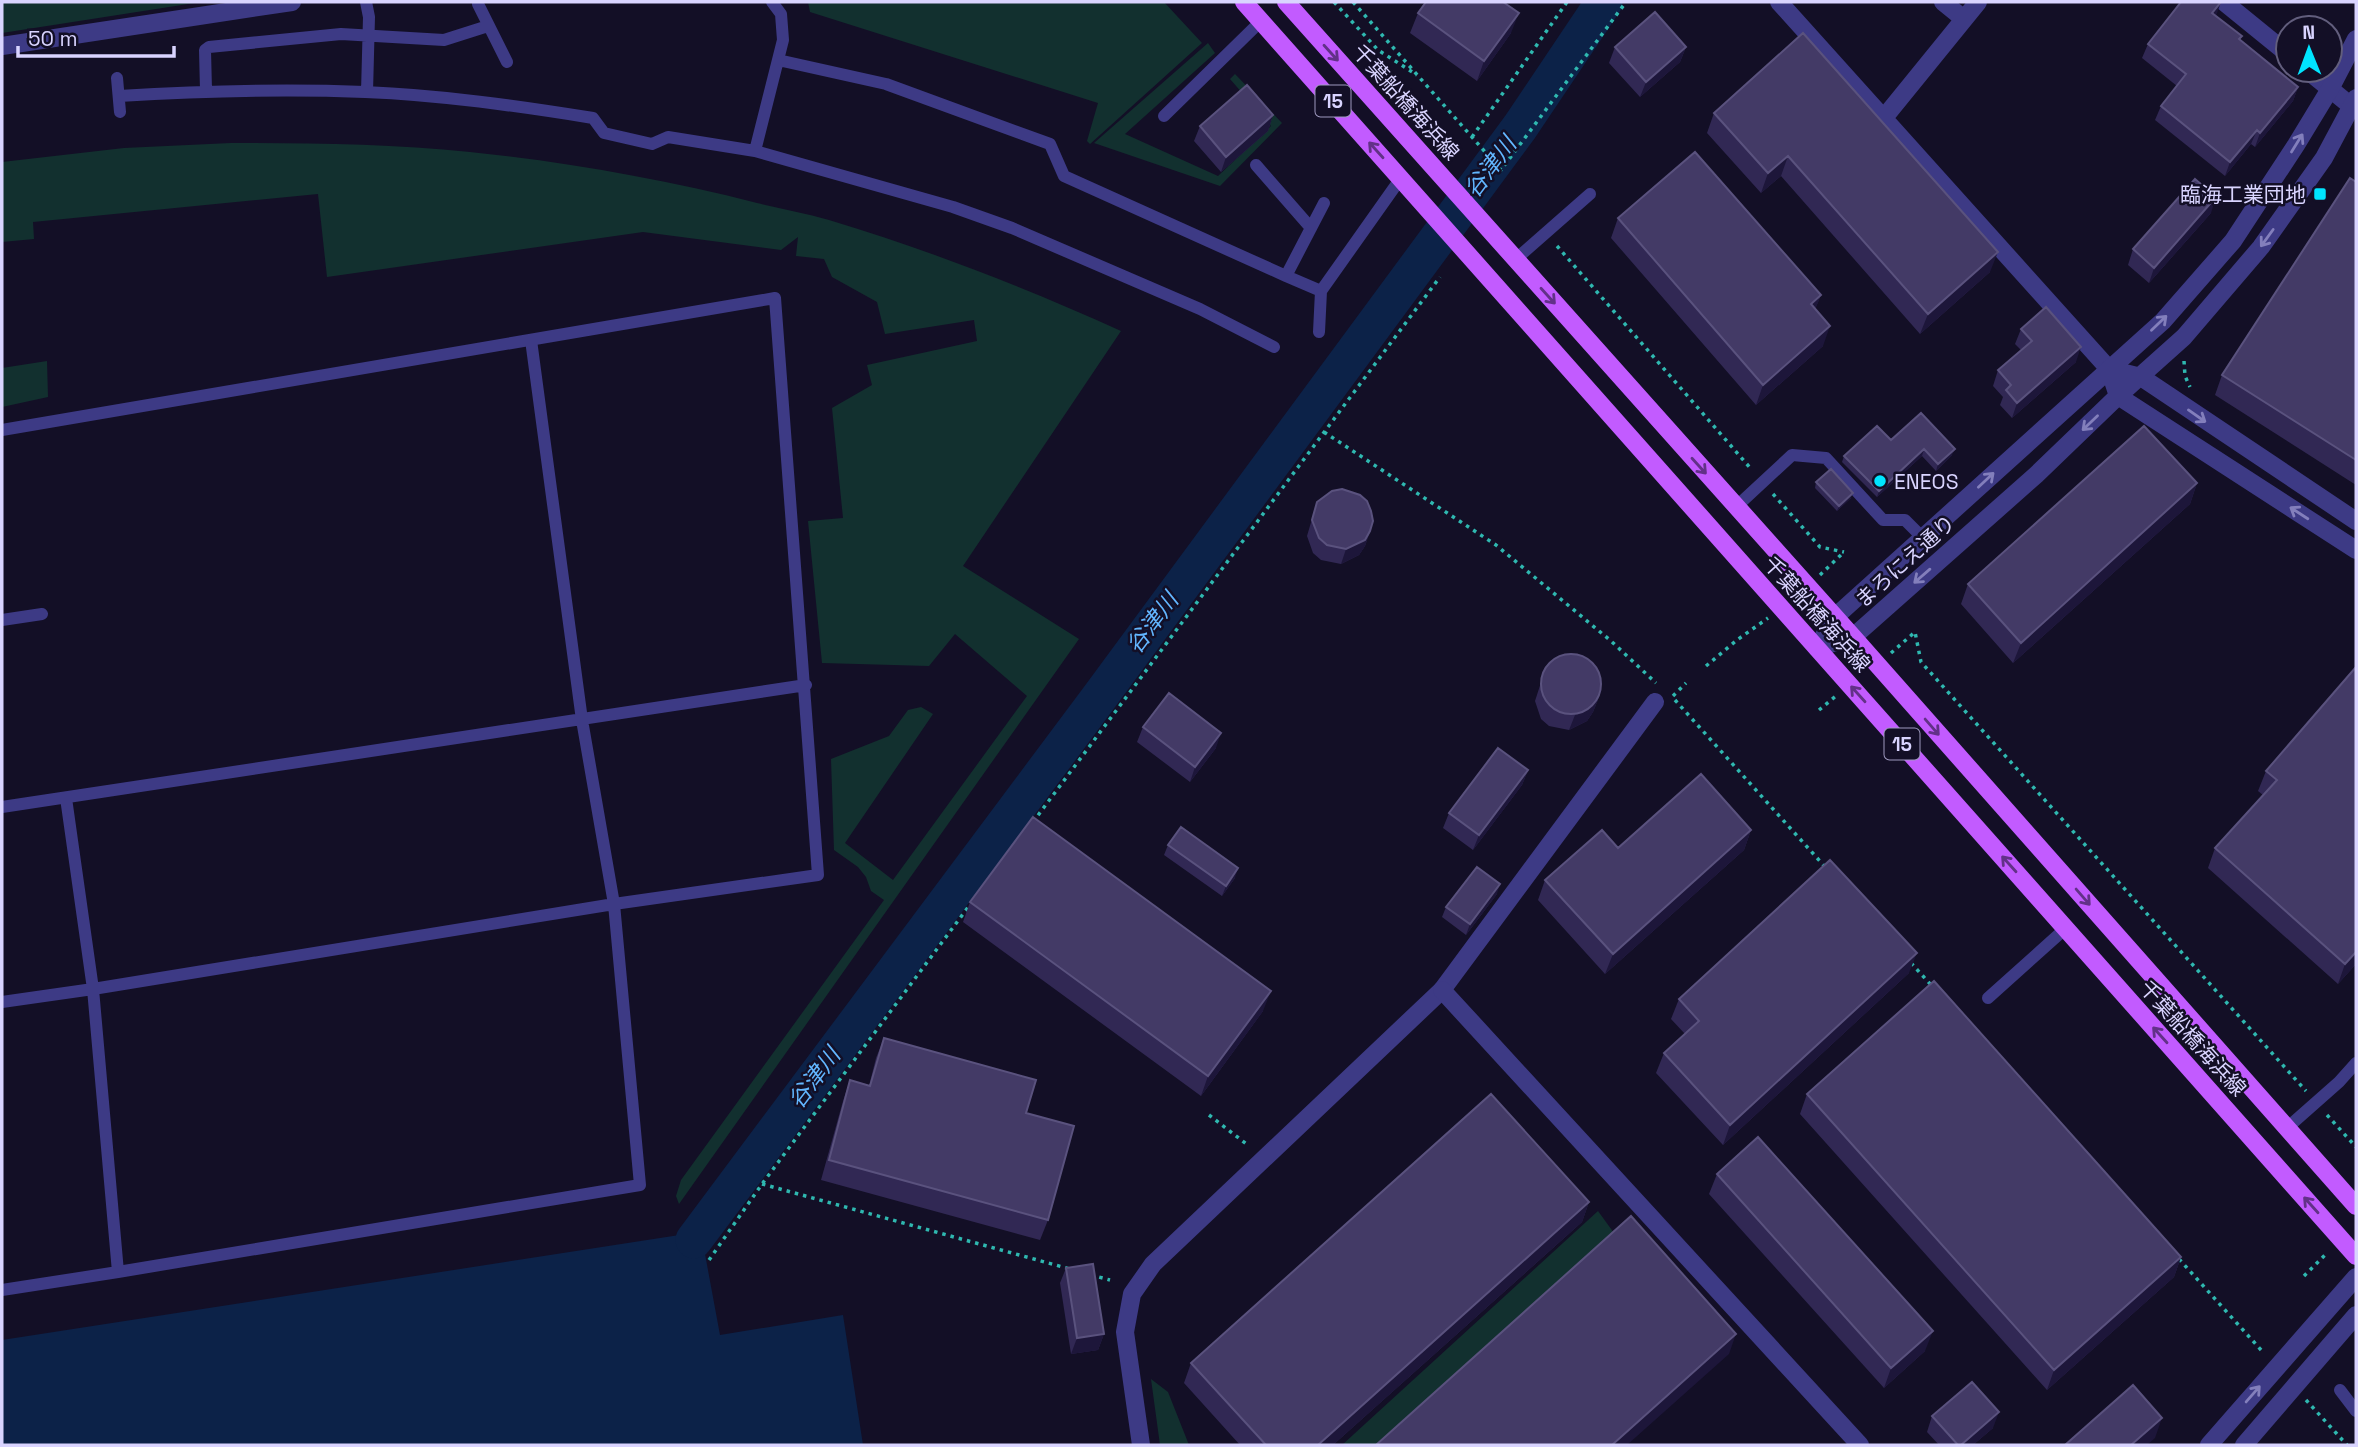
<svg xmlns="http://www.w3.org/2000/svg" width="2358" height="1447" viewBox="0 0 2358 1447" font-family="'Space Grotesk','Noto Sans JP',sans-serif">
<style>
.green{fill:#12302f}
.water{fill:#0c2248}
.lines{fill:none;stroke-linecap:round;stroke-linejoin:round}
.river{stroke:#0c2248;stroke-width:37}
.path{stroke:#2fb8b0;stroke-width:3.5;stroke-dasharray:3.5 5;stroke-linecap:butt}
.service{stroke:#3d3a85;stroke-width:12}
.minor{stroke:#3d3a85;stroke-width:18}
.tertiary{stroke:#3d3a85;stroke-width:18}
.primary{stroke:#c25bff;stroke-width:18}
.wall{fill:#312854}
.shaded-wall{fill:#1d163a}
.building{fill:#433a66;stroke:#5a527e;stroke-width:2}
.oneway{stroke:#623188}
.oneway2{stroke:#837fbc}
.poi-dot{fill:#00e5ff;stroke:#130f26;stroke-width:2.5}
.labels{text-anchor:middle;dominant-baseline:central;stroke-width:5;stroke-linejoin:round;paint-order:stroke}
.shield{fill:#130f26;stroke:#9e99be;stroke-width:2}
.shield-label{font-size:19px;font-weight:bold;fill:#d9d4ff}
.street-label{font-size:21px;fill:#d9d4ff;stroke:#130f26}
.poi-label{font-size:21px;fill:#d9d4ff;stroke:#130f26;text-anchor:end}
.water-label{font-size:23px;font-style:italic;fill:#62b6ff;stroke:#130f26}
</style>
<rect width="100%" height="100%" fill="#130f26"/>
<path class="green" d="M 2,2 L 201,2 L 2,33 Z
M 808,2 L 1164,2 L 1202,43 L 1090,144 L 1087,141 L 1098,103 L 810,12 Z
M 1208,43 L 1215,53 L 1125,134 L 1218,176 L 1271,126 L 1230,79 L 1235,74 L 1282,123 L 1220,186 L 1094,143 Z
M 231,143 C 311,143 391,144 470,152 C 566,162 663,179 757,203 C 781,209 805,213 829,220 C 929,250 1026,288 1121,331 L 963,566 L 1079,639 L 679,1204 L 676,1196 L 681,1180 L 884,900 L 871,891 L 866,877 L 858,867 L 834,850 L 831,759 L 889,736 L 908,710 L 921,707 L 933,714 L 845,843 L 893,880 L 1027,696 L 955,634 L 929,666 L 822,663 L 808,521 L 843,518 L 832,408 L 872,385 L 867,365 L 977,341 L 974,320 L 885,334 L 877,302 L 832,277 L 824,259 L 796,256 L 798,237 L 781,250 L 643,232 L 327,277 L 318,194 L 33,222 L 34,239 L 2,242 L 2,162 L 124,148 Z
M 47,361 L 48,397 L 2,407 L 2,368 Z
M 1598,1211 L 1614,1233 L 1383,1445 L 1342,1445 Z
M 1151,1379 L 1168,1392 L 1189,1445 L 1160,1445 Z"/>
<path class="water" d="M 686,1234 L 705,1254 L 720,1335 L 843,1315 L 863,1445 L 2,1445 L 2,1340 Z"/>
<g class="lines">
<path class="river" d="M 694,1240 L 1101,695 L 1520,127 L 1604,2"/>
<path class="path" d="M 1334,2 L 1378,50 L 1417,75
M 1353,2 L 1501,170 L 1626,2
M 1472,137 L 1567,2
M 1557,246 L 1752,470
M 2184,361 L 2185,376 L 2190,387
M 1324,432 L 1496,545 L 1611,641 L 1656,683
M 1773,494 L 1820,547 L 1844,552
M 1820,575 L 1844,552
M 1891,653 L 1915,632 L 1921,662 L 2306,1091
M 1706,666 L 1737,640 L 1768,618
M 1673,696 L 1686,683
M 1675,700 L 1827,869
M 1819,710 L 1836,696
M 1033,822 L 1440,277
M 1911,963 L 1932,986
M 1209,1115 L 1249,1146
M 2327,1115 L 2356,1147
M 762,1184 L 1070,1269
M 2179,1259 L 2262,1351
M 709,1260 L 762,1184 L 969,906
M 1091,1275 L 1110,1280
M 2304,1276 L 2325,1255
M 2306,1400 L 2347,1445"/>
<path class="service" d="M 366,2 L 369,17 L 367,92
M 478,4 L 507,62
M 778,60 L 886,84 L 1050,144 L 1064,176 L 1286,276 L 1324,203
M 117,78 L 120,112
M 206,90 L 205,50 L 209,47 L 341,34 L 444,40 L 488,26
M 119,96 C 201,91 283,89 365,92 C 441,95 518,106 593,118 L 604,133 L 652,144 L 668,137 L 755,151 L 953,207 L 1012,228 L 1200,309 L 1274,347
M 1164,116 L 1261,21
M 755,151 L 783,40 L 781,14 L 772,2
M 1256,165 L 1311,228
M 1516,259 L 1590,194
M 1286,276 L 1321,291
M 1319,332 L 1321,291 L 1401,178
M 2,430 L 775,298 L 818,875 L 614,904 L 93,989 L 2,1002
M 1736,507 L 1792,455 L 1826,458 L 1883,520 L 1905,520 L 1923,538
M 2,620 L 42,614
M 66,798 L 93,989 L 118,1272
M 2,807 L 806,685
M 1988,998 L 2066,928
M 2287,1128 L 2339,1082 L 2356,1063
M 2,1290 L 118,1272 L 640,1185 L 614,904 L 582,720 L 531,340
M 2340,1390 L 2356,1411"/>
<path class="minor" d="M 1779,2 L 2109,369
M 1943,2 L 1964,19
M 2224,2 L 2288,54
M 2307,70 L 2356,110
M 1883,119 L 1978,2
M 1141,1445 L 1125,1332 L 1132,1294 L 1153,1264 L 1442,990 L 1655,702"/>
<path class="tertiary" d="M 2,46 L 292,2
M 2109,369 L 2118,396 L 2356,550
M 2109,369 L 2141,377 L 2356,521
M 1817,648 L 1835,617 L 2163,321 L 2233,241 L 2296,145 L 2330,89 L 2356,39
M 1817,648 L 1853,637 L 2036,475 L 2118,396 L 2184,337 L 2261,247 L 2324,158 L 2356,98
M 1442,990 L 1860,1445
M 2209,1445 L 2356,1277
M 2244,1445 L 2356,1315"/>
<path class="primary" d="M 1244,2 L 2356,1256
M 1286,2 L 1853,637 L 2356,1206"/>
</g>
<path class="wall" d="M 1418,13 L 1511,33 L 1477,81 L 1410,33 Z
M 2216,16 L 2242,36 L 2240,40 L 2298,87 L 2293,101 L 2255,147 L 2251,144 L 2225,176 L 2155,120 L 2161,106 L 2177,86 L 2142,58 L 2148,44 Z
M 1615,47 L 1686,47 L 1680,62 L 1640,97 L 1609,63 Z
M 1714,113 L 1990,272 L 1920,334 L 1781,176 L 1761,193 L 1707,133 Z
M 1273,115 L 1268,131 L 1221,172 L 1194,141 L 1200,126 Z
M 2356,182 L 2356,485 L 2215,395 L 2222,375 Z
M 2211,213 L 2149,283 L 2128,265 L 2133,249 Z
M 1618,218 L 1821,295 L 1815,309 L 1823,346 L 1756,405 L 1611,238 Z
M 2021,329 L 2076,362 L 2012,418 L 2000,405 L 2003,397 L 1993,386 L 1998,370 L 2021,350 L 2015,344 Z
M 1891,440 L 1952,455 L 1936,471 L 1922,456 L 1877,497 L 1842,462 L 1844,456 Z
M 1816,482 L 1851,498 L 1837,511 L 1815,488 Z
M 2197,483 L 2190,504 L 2013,663 L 1961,604 L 1968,584 Z
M 1317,502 L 1370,531 L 1365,546 L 1359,555 L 1341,564 L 1321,560 L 1313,553 L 1307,536 Z
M 1546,667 L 1599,697 L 1593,712 L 1587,721 L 1569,730 L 1549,726 L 1541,719 L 1535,701 Z
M 2356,667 L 2356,964 L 2338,984 L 2208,868 L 2215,848 L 2263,795 L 2258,791 L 2266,771 Z
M 1143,727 L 1216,748 L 1190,782 L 1137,742 Z
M 1528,770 L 1522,785 L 1473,850 L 1443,828 L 1449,813 Z
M 1751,830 L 1744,850 L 1605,974 L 1538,900 L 1545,880 L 1618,848 Z
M 1168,845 L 1235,878 L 1222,896 L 1164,855 Z
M 1497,894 L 1466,935 L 1442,917 L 1446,907 Z
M 970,902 L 1263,1011 L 1201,1096 L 963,922 Z
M 1909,973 L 1723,1145 L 1656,1073 L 1664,1053 L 1685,1034 L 1671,1019 L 1679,999 Z
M 884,1038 L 1026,1113 L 1048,1220 L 1040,1240 L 821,1180 L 843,1101 L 850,1080 L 869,1086 L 876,1058 Z
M 1807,1094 L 2181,1257 L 2174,1277 L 2047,1390 L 1800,1114 Z
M 1717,1174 L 1925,1351 L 1884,1388 L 1709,1194 Z
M 1589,1202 L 1582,1222 L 1333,1445 L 1240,1445 L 1184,1383 L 1191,1363 Z
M 1066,1268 L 1104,1334 L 1098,1350 L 1071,1354 L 1060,1283 Z
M 1932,1416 L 1993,1428 L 1973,1445 L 1939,1445 L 1927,1432 Z"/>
<path class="shaded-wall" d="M 2221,2 L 2216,16 L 2212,13 Z
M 1519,13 L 1511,33 L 1477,81 L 1484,61 Z
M 1686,47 L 1680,62 L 1640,97 L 1646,82 Z
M 2298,87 L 2293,101 L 2255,147 L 2260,133 Z
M 1273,115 L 1268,131 L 1221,172 L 1226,157 Z
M 2257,130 L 2251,144 L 2225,176 L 2230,162 Z
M 1788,156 L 1781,176 L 1761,193 L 1768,173 Z
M 2216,197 L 2211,213 L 2149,283 L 2154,268 Z
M 1998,252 L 1990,272 L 1920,334 L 1928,314 Z
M 1821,295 L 1813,315 L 1811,304 Z
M 1830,326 L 1823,346 L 1756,405 L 1763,385 Z
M 2081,347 L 2076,362 L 2012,418 L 2017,403 Z
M 1924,449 L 1922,456 L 1877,497 L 1879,491 Z
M 1955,449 L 1952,455 L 1936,471 L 1938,464 Z
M 2197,483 L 2190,504 L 2013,663 L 2021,643 Z
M 1853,493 L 1851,498 L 1837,511 L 1839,506 Z
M 1370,531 L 1365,546 L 1359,555 L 1341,564 L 1346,549 Z
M 1599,697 L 1593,712 L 1587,721 L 1569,730 L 1575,715 Z
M 1221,733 L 1216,748 L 1190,782 L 1195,767 Z
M 1528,770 L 1522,785 L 1473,850 L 1479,835 Z
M 1751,830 L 1744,850 L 1605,974 L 1613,954 Z
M 1238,868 L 1235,878 L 1222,896 L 1226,886 Z
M 1500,884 L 1497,894 L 1466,935 L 1470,924 Z
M 2356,952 L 2356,964 L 2338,984 L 2345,964 Z
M 1917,953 L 1909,973 L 1723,1145 L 1730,1125 Z
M 1271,991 L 1263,1011 L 1201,1096 L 1208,1076 Z
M 1589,1202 L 1582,1222 L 1333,1445 L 1318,1445 Z
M 2181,1257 L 2174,1277 L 2047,1390 L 2054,1370 Z
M 1933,1331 L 1925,1351 L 1884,1388 L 1891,1368 Z
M 1104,1334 L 1098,1350 L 1071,1354 L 1077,1338 Z
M 1736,1334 L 1729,1354 L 1627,1445 L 1612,1445 Z
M 1999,1412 L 1993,1428 L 1973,1445 L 1961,1445 Z
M 2162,1418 L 2155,1438 L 2147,1445 L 2131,1445 Z"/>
<path class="building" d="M 1426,2 L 1503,2 L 1519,13 L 1484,61 L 1418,13 Z
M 2181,2 L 2221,2 L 2212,13 L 2242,36 L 2239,39 L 2298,87 L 2260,133 L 2257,130 L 2230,162 L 2161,106 L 2186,74 L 2148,44 Z
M 1655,12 L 1686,47 L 1646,82 L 1615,47 Z
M 1803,33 L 1998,252 L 1928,314 L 1788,156 L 1768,173 L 1714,113 Z
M 1247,85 L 1273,115 L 1226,157 L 1200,126 Z
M 1695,152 L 1821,295 L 1811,304 L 1830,326 L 1763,385 L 1618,218 Z
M 2350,178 L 2356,182 L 2356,460 L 2222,375 Z
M 2195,179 L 2216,197 L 2154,268 L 2133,249 Z
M 2046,307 L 2081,347 L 2017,403 L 2006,390 L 2011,385 L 1998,370 L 2032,341 L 2021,329 Z
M 1921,413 L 1955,449 L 1938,464 L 1924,449 L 1879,491 L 1844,456 L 1877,426 L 1891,440 Z
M 2144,426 L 2197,483 L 2021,643 L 1968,584 Z
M 1831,469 L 1853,493 L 1839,506 L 1816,482 Z
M 1342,489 L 1360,495 L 1367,501 L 1371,511 L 1373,521 L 1370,531 L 1365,540 L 1346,549 L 1327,545 L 1319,538 L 1312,520 L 1317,502 L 1332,491 Z
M1541 684a30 30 0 1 1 60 0a30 30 0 1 1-60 0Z
M 2356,667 L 2356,952 L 2345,964 L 2215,848 L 2277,780 L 2266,771 Z
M 1169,693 L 1221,733 L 1195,767 L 1143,727 Z
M 1498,748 L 1528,770 L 1479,835 L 1449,813 Z
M 1701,774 L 1751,830 L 1613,954 L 1545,880 L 1602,830 L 1618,848 Z
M 1033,817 L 1271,991 L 1208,1076 L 970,902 Z
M 1181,827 L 1238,868 L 1226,886 L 1168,845 Z
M 1830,860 L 1917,953 L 1730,1125 L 1664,1053 L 1699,1021 L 1679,999 Z
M 1477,867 L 1500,884 L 1470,924 L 1446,907 Z
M 1934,981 L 2181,1257 L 2054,1370 L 1807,1094 Z
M 884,1038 L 1036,1080 L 1026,1113 L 1074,1126 L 1048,1220 L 829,1160 L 850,1080 L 870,1086 Z
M 1491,1094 L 1589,1202 L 1318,1445 L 1266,1445 L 1191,1363 Z
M 1758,1137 L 1933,1331 L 1891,1368 L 1717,1174 Z
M 1631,1216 L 1736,1334 L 1612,1445 L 1376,1445 Z
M 1093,1264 L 1104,1334 L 1077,1338 L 1066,1268 Z
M 1972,1382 L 1999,1412 L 1961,1445 L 1958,1445 L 1932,1416 Z
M 2133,1385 L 2162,1418 L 2131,1445 L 2065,1445 Z"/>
<defs><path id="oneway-shaft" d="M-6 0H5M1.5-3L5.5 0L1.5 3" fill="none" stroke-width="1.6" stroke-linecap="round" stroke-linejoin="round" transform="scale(1.75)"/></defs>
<g class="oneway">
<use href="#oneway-shaft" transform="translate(1331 53) rotate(48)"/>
<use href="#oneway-shaft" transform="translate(1376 150) rotate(-132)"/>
<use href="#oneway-shaft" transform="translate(1548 296) rotate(48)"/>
<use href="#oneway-shaft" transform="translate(1699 466) rotate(48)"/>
<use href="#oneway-shaft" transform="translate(1858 694) rotate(-132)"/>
<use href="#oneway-shaft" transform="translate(1932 727) rotate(49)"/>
<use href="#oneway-shaft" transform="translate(2009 864) rotate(-132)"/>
<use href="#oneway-shaft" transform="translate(2083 897) rotate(49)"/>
<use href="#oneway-shaft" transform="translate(2160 1035) rotate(-132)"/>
<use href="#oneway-shaft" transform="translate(2311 1205) rotate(-132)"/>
</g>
<g class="oneway2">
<use href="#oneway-shaft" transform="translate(2297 143) rotate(-58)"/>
<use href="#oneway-shaft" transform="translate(2267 238) rotate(126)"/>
<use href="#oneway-shaft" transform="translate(2159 323) rotate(-44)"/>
<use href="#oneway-shaft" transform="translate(2197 416) rotate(35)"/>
<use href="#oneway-shaft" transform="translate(2090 423) rotate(136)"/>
<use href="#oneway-shaft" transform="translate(1986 480) rotate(-43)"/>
<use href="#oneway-shaft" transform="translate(2299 513) rotate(-147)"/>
<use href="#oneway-shaft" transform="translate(1922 576) rotate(139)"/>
<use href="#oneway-shaft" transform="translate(2253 1394) rotate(-49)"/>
</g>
<g class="poi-dot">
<rect x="2313" y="187" width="14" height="14" rx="3.5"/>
<circle cx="1880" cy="481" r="7"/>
</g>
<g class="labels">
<g class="shield">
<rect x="1315.5" y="85.5" width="35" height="31" rx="5"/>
<rect x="1884.5" y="728.5" width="35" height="31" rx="5"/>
</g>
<g class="shield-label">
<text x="1333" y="101">15</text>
<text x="1902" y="744">15</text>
</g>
<g class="street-label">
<text transform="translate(1406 102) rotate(48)">千葉船橋海浜線</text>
<text transform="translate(1905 561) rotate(-42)">まろにえ通り</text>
<text transform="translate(1817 614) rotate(48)">千葉船橋海浜線</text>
<text transform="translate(2193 1038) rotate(48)">千葉船橋海浜線</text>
</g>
<g class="poi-label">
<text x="2306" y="194">臨海工業団地</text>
<text x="1894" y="481" text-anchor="start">ENEOS</text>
</g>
<g class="water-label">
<text transform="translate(1490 167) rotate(-53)">谷津川</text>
<text transform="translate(1152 623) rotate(-53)">谷津川</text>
<text transform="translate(814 1078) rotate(-53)">谷津川</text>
</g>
</g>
<rect width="2358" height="1447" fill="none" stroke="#d9d4ff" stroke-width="7"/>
<g transform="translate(2309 49) rotate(359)"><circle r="33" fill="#130f26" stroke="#625e7d" stroke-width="2"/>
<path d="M0-5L12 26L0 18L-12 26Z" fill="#00e5ff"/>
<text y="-10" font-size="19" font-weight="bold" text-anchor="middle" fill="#d9d4ff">N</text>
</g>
<path d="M18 46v10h156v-10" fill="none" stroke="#d9d4ff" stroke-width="3.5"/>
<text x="28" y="46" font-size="21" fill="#d9d4ff" stroke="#130f26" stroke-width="5" paint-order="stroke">50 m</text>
</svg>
